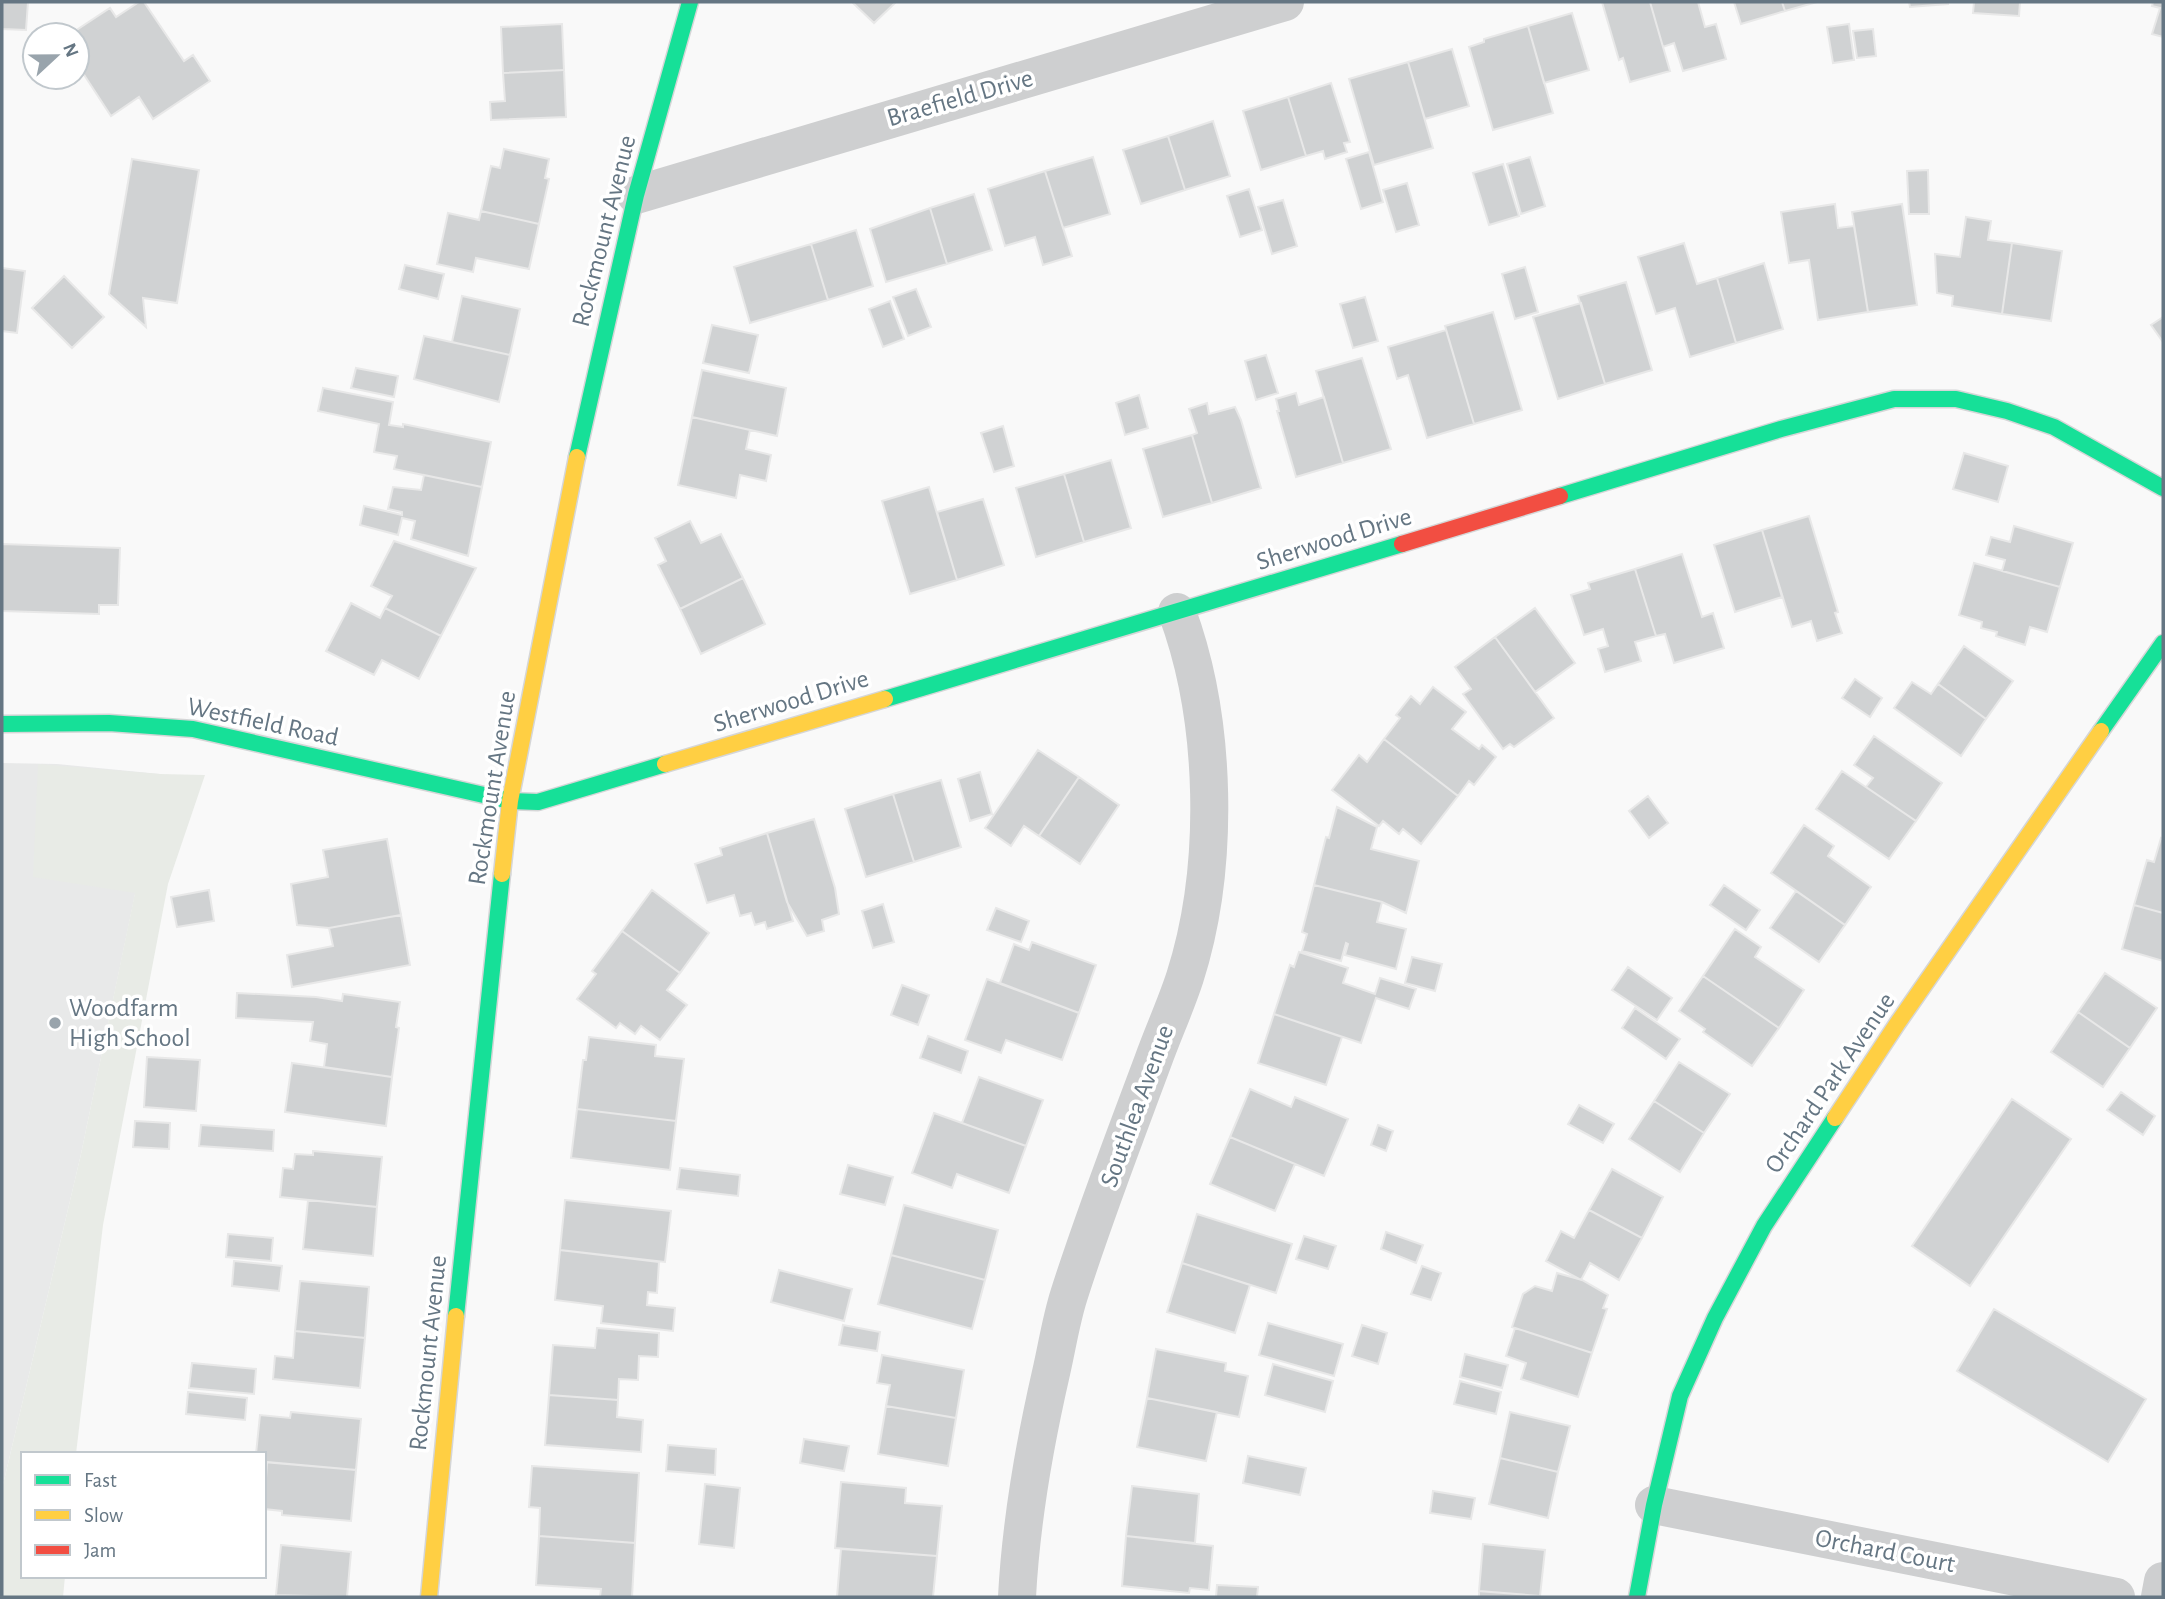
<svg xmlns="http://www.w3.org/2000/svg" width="2165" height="1599" viewBox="0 0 2165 1599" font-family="'Alegreya Sans',sans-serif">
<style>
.built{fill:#e8e9e9}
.green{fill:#e8ebe6}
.building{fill:#d0d2d3;stroke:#e8e8e8;stroke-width:2}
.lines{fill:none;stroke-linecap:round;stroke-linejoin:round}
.fast-casing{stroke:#d5d6d7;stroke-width:19}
.slow-casing{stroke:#d5d6d7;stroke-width:19}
.jam-casing{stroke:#d5d6d7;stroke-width:19}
.street{stroke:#cecfd0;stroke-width:38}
.fast{stroke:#16e098;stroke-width:16}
.slow{stroke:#ffcf43;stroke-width:16}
.jam{stroke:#f24e42;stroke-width:16}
.poi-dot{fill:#99a4ac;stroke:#fff;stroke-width:2.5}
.labels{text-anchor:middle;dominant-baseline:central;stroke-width:7;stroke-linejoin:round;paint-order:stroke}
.street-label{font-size:26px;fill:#657683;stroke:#fff}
.poi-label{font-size:26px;fill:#657683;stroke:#fff;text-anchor:start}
</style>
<rect width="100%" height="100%" fill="#f9f9f9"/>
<path class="built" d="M 2,763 L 57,764 L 160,774 L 81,1154 L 2,1489 Z"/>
<path class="green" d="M 38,764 L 160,774 L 205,775 L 168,884 L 103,1225 L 76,1454 L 23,1454 L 23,1576 L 65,1576 L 63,1597 L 2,1597 L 2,1489 L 81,1154 L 135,893 L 33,877 Z"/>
<path class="building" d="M 2,2 L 28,2 L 26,30 L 2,29 Z
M 139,2 L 144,2 L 184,61 L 193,55 L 210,81 L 153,119 L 139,97 L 111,116 L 77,64 L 77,35 L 69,35 L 110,8 L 116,17 Z
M 852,2 L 896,2 L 874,23 Z
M 1602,2 L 1650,2 L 1670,71 L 1630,82 L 1623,58 L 1619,60 Z
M 1650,2 L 1698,2 L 1705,27 L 1716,24 L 1726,59 L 1683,71 L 1674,43 L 1663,47 Z
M 1734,2 L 1782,2 L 1785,11 L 1741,24 Z
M 1782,2 L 1817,2 L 1785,11 Z
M 1909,2 L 1948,2 L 1948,4 L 1910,7 Z
M 1974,2 L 2020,2 L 2019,16 L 1973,13 Z
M 2153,2 L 2163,2 L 2163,37 L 2152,34 L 2160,8 L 2152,6 Z
M 1572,13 L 1589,70 L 1544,83 L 1528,26 Z
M 562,24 L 564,70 L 503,73 L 501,27 Z
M 1849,24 L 1854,60 L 1833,63 L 1827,27 Z
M 1528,26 L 1553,113 L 1493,130 L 1469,47 L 1484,42 L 1484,39 Z
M 1873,29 L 1876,56 L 1857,58 L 1853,31 Z
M 1452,49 L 1469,106 L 1425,119 L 1408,62 Z
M 1408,62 L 1433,148 L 1374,165 L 1349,79 Z
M 564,70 L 566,117 L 491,120 L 490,102 L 505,101 L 503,73 Z
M 1331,83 L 1350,142 L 1344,143 L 1347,152 L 1325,159 L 1323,151 L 1306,156 L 1288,97 Z
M 1288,97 L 1306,156 L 1261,170 L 1243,111 Z
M 1213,121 L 1230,176 L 1185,190 L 1168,136 Z
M 1168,136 L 1185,190 L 1141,204 L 1123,150 Z
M 504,149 L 549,159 L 545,178 L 549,179 L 539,224 L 481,211 L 491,166 L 500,168 Z
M 1369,152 L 1383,202 L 1361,209 L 1346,159 Z
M 1093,157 L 1110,214 L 1063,228 L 1045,171 Z
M 1530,157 L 1545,206 L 1521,214 L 1507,164 Z
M 132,159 L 199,170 L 177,303 L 143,298 L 146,327 L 109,294 Z
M 1503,164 L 1519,216 L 1489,225 L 1473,173 Z
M 1928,170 L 1929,214 L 1909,214 L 1907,171 Z
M 1045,171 L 1072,256 L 1043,265 L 1035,237 L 1005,246 L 988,189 Z
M 1407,183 L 1419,225 L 1396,232 L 1383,190 Z
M 1249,189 L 1262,230 L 1240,237 L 1227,196 Z
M 974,194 L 992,250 L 947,264 L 930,208 Z
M 1283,200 L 1297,246 L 1272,254 L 1258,207 Z
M 1835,204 L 1838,228 L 1854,226 L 1868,312 L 1818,320 L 1809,260 L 1789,263 L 1781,212 Z
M 1902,204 L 1917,305 L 1868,312 L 1852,212 Z
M 930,208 L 947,264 L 886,282 L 870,229 Z
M 481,211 L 539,224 L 529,269 L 476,258 L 473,272 L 437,264 L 448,213 L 479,220 Z
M 1966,217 L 1991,221 L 1988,240 L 2012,243 L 2002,314 L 1952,306 L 1953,296 L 1937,293 L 1935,254 L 1960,257 Z
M 856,230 L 873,286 L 828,300 L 811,244 Z
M 1684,243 L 1697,284 L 1717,278 L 1736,343 L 1690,357 L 1675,308 L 1656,314 L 1638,257 Z
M 2012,243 L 2062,251 L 2051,321 L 2002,314 Z
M 811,244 L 828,300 L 750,323 L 734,267 Z
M 1764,263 L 1783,329 L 1736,343 L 1717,278 Z
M 405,265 L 444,274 L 438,299 L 399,289 Z
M 1525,267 L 1538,312 L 1515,319 L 1502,274 Z
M 2,268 L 25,271 L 17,333 L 2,331 Z
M 64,276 L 104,317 L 72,348 L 32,308 Z
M 1626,282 L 1652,370 L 1605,384 L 1578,296 Z
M 916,289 L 931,327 L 908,336 L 893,297 Z
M 462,296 L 520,309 L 510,355 L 452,342 Z
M 1365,297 L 1378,341 L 1353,348 L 1340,304 Z
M 890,301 L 904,339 L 883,347 L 869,309 Z
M 1581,303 L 1605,384 L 1558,399 L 1533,317 Z
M 1493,312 L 1522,410 L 1474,424 L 1445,326 Z
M 2163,317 L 2163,342 L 2151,325 Z
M 712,325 L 758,335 L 749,373 L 703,363 Z
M 1446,330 L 1474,424 L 1427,438 L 1408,375 L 1397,379 L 1388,347 Z
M 424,336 L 510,355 L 499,402 L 414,379 Z
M 1266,355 L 1278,393 L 1256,400 L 1245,361 Z
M 1362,358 L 1391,449 L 1343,463 L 1316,371 Z
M 356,368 L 398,376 L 394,397 L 351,388 Z
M 702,370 L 786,388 L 777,436 L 692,417 Z
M 323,388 L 393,402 L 389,425 L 403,427 L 403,424 L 491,442 L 482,487 L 394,469 L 397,456 L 374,452 L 379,424 L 318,411 Z
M 1296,393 L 1299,405 L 1324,397 L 1343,463 L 1296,477 L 1277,411 L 1279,411 L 1276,399 Z
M 1139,395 L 1148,428 L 1125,435 L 1116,403 Z
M 1207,403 L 1209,414 L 1235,407 L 1241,420 L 1261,488 L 1212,503 L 1192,435 L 1197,433 L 1189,409 Z
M 692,417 L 750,430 L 746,449 L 771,455 L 766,481 L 740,475 L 736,498 L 678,485 Z
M 1003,426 L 1014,466 L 994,472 L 981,433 Z
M 1192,435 L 1212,503 L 1163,517 L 1143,449 Z
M 1964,453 L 2008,466 L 1998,502 L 1953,489 Z
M 1111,460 L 1131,528 L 1084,542 L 1064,474 Z
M 1064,474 L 1084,542 L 1036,557 L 1016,488 Z
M 424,475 L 482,487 L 468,556 L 411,539 L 415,521 L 402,518 L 398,535 L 360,525 L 364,506 L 402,515 L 402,512 L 388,509 L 393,487 L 421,490 Z
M 929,487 L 957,580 L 910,594 L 882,501 Z
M 983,499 L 1004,565 L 957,580 L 937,512 Z
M 1809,516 L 1838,612 L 1835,613 L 1842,633 L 1817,641 L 1811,621 L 1792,627 L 1762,530 Z
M 690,521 L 701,543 L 721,534 L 743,578 L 680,609 L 658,565 L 666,561 L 655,538 Z
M 2014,526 L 2073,543 L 2060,587 L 2002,571 L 2005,560 L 1986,555 L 1991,537 L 2010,542 Z
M 1762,530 L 1782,597 L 1735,612 L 1714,545 Z
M 394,541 L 476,568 L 441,636 L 385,608 L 392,596 L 371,586 Z
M 2,544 L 120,548 L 118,605 L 99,605 L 99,614 L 2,611 Z
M 1682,554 L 1702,617 L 1713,613 L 1724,648 L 1674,663 L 1665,634 L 1656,636 L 1635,569 Z
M 1974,563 L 2060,587 L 2047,632 L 2030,627 L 2025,645 L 1996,636 L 1997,632 L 1981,628 L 1982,622 L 1959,615 Z
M 1635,569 L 1656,636 L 1635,642 L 1641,661 L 1605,672 L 1598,649 L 1608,646 L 1603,629 L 1584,635 L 1571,595 L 1590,589 L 1588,583 Z
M 743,578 L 765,624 L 701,654 L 680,609 Z
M 351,603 L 380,618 L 385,608 L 441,636 L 419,679 L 382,660 L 374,675 L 326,651 Z
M 1535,608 L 1575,663 L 1535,692 L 1495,637 Z
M 1495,637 L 1554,718 L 1514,747 L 1510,744 L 1503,749 L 1463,694 L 1471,689 L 1455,667 Z
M 1964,646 L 2013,681 L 1986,719 L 1938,684 Z
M 1855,679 L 1882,698 L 1870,717 L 1842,698 Z
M 1912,682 L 1931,694 L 1938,684 L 1986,719 L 1961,756 L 1894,708 Z
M 1433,687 L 1466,712 L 1452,729 L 1479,749 L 1482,745 L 1496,757 L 1474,785 L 1469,781 L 1458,796 L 1384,739 L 1400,718 L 1396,715 L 1411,696 L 1420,704 Z
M 1874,736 L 1942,783 L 1916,821 L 1866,787 L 1873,778 L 1854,765 Z
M 1384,739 L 1458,796 L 1421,844 L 1403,829 L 1399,834 L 1383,821 L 1379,826 L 1332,790 L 1359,755 L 1367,762 Z
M 1038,750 L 1079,777 L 1039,836 L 1024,826 L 1011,846 L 985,828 Z
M 1842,771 L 1916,821 L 1889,859 L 1816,809 Z
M 980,772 L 992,814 L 970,821 L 958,779 Z
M 1079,777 L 1119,805 L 1080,864 L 1039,836 Z
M 941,780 L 961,847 L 914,862 L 893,794 Z
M 893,794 L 914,862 L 866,877 L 845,809 Z
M 1648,796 L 1668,823 L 1649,838 L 1629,811 Z
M 1337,807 L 1377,827 L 1371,849 L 1419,861 L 1406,913 L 1382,902 L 1314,885 L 1326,837 L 1329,838 Z
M 814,819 L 835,888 L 839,914 L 822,920 L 824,931 L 807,936 L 787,902 L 767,833 Z
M 1804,825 L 1834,846 L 1828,856 L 1871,887 L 1845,925 L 1771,873 Z
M 767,833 L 793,921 L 767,929 L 765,922 L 755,925 L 751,913 L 740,916 L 734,895 L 707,903 L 695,864 L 722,855 L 720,848 Z
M 2161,838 L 2163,839 L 2163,913 L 2134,905 L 2147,860 L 2154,862 Z
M 387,839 L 401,915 L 329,928 L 297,925 L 291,884 L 328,877 L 323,850 Z
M 1314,885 L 1382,902 L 1377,922 L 1406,929 L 1396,969 L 1345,955 L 1348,944 L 1346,943 L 1341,961 L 1302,951 L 1307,934 L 1302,932 Z
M 1724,885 L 1760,910 L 1746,930 L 1710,905 Z
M 209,890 L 214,921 L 177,927 L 171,897 Z
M 652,890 L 709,933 L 680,973 L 622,931 Z
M 1796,891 L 1845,925 L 1819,962 L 1770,928 Z
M 883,904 L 894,942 L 873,948 L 862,911 Z
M 2134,905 L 2163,913 L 2163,961 L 2122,949 Z
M 996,908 L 1029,921 L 1021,942 L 987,930 Z
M 401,915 L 410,965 L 292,987 L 287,955 L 333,946 L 329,928 Z
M 1735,929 L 1761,947 L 1755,957 L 1804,990 L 1779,1028 L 1703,976 Z
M 622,931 L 680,973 L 667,990 L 687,1005 L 660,1040 L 641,1026 L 635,1034 L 620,1023 L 616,1028 L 577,999 L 596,974 L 592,971 Z
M 1032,942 L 1096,965 L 1079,1013 L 1000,983 L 1014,944 L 1029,950 Z
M 1299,952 L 1348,968 L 1343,983 L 1375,994 L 1380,978 L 1416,989 L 1409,1009 L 1376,998 L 1361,1043 L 1274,1014 L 1290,965 L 1294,967 Z
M 1412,957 L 1442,964 L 1435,991 L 1405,983 Z
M 1628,967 L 1672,998 L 1657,1020 L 1612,990 Z
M 2105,973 L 2157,1008 L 2130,1048 L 2078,1012 Z
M 1703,976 L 1779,1028 L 1752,1066 L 1703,1032 L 1705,1029 L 1679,1011 Z
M 987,979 L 1079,1013 L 1062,1060 L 1006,1040 L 1001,1053 L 965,1040 Z
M 902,985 L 929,995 L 918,1025 L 891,1015 Z
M 237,993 L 316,997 L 342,1001 L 343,994 L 400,1002 L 396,1027 L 399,1028 L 392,1077 L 324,1067 L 327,1044 L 310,1041 L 313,1022 L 236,1018 Z
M 1635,1008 L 1680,1039 L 1666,1059 L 1622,1028 Z
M 2078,1012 L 2130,1048 L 2103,1087 L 2051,1052 Z
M 1274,1014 L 1342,1037 L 1326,1085 L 1258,1063 Z
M 928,1036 L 968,1051 L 961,1073 L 920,1058 Z
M 589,1037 L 656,1045 L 655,1056 L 684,1059 L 676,1121 L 577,1109 L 583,1060 L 586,1060 Z
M 147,1057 L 200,1060 L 196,1111 L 144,1107 Z
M 1679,1062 L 1730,1094 L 1704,1133 L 1654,1101 Z
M 292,1063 L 392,1077 L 386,1126 L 285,1112 Z
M 979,1077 L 1043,1100 L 1026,1146 L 962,1123 Z
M 1250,1089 L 1291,1107 L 1295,1097 L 1348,1119 L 1324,1176 L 1230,1137 Z
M 2121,1092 L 2155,1116 L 2143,1135 L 2107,1110 Z
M 2012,1099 L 2071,1139 L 1970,1286 L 1912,1246 Z
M 1654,1101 L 1704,1133 L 1680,1172 L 1629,1139 Z
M 1579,1105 L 1614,1124 L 1603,1143 L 1568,1124 Z
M 577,1109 L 676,1121 L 670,1170 L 571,1158 Z
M 934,1113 L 1026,1146 L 1009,1193 L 957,1174 L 952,1188 L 912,1173 Z
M 135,1121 L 170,1123 L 169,1149 L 133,1147 Z
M 201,1125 L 274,1130 L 273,1151 L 199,1146 Z
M 1378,1125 L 1393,1131 L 1386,1151 L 1371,1145 Z
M 1230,1137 L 1295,1164 L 1275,1211 L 1210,1184 Z
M 313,1151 L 382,1157 L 377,1207 L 280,1197 L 283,1168 L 293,1169 L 295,1154 L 313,1155 Z
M 848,1165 L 893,1177 L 885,1205 L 840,1194 Z
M 680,1168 L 740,1175 L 738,1196 L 677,1189 Z
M 1612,1169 L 1663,1197 L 1642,1238 L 1589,1210 Z
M 308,1200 L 377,1207 L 373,1256 L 303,1249 Z
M 565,1200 L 671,1211 L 665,1262 L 560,1250 Z
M 904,1205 L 998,1230 L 985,1280 L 891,1255 Z
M 1589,1210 L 1642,1238 L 1619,1280 L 1590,1263 L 1581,1280 L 1546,1261 L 1561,1231 L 1574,1238 Z
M 1197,1214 L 1292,1244 L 1276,1293 L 1182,1263 Z
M 1386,1232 L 1423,1245 L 1416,1263 L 1381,1249 Z
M 228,1234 L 273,1238 L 271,1261 L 226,1257 Z
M 1304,1236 L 1336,1246 L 1328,1269 L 1296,1259 Z
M 560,1250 L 659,1262 L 657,1293 L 648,1292 L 647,1305 L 675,1308 L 673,1331 L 601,1323 L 603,1306 L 555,1300 Z
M 891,1255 L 985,1280 L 972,1329 L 878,1304 Z
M 234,1261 L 282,1266 L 279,1291 L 232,1286 Z
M 1182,1263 L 1250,1285 L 1235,1333 L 1167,1312 Z
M 1422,1266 L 1441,1273 L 1431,1300 L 1411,1294 Z
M 779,1270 L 852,1289 L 844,1321 L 771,1302 Z
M 1557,1273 L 1582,1280 L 1608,1295 L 1603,1308 L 1607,1309 L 1592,1353 L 1512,1327 L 1523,1294 L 1535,1286 L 1552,1291 Z
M 300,1281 L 369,1287 L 365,1338 L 295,1331 Z
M 1994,1309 L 2146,1399 L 2108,1462 L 1957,1371 Z
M 1268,1323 L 1343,1344 L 1334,1376 L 1259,1355 Z
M 843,1325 L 880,1332 L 877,1351 L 839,1345 Z
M 1362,1325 L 1387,1333 L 1378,1364 L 1352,1356 Z
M 597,1328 L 659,1333 L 658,1357 L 639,1356 L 638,1380 L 619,1379 L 618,1400 L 549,1395 L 553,1345 L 595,1348 Z
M 1515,1328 L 1592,1353 L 1578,1397 L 1521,1379 L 1526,1363 L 1506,1356 Z
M 295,1331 L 365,1338 L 360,1388 L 273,1379 L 275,1356 L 293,1358 Z
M 1156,1349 L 1226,1363 L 1225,1371 L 1248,1376 L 1239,1417 L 1147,1398 Z
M 1465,1354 L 1508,1365 L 1502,1388 L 1460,1377 Z
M 882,1355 L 964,1370 L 956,1418 L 886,1406 L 890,1385 L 877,1383 Z
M 192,1363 L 256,1369 L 254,1394 L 189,1388 Z
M 1273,1364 L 1333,1381 L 1325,1412 L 1265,1395 Z
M 1460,1381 L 1501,1392 L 1496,1414 L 1454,1404 Z
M 188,1392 L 247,1398 L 245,1420 L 186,1414 Z
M 549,1395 L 618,1400 L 617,1417 L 643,1420 L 641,1452 L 545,1445 Z
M 1147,1398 L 1217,1412 L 1206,1461 L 1137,1447 Z
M 886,1406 L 956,1418 L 948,1466 L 878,1454 Z
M 291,1412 L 361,1419 L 356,1470 L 264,1462 L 264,1454 L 256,1454 L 260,1415 L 290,1418 Z
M 1510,1412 L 1570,1426 L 1558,1472 L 1500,1458 Z
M 804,1439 L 849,1446 L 844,1471 L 800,1463 Z
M 668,1445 L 716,1449 L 715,1475 L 666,1471 Z
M 1248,1456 L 1306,1468 L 1300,1495 L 1243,1483 Z
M 1500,1458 L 1558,1472 L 1548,1518 L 1489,1504 Z
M 267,1462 L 356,1470 L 351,1521 L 282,1515 L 282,1511 L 264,1509 Z
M 532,1466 L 639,1473 L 635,1543 L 539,1536 L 540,1508 L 529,1507 Z
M 841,1482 L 906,1488 L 905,1503 L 942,1506 L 937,1556 L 835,1548 Z
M 705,1484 L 740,1488 L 734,1548 L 699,1544 Z
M 1132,1486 L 1199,1494 L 1195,1543 L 1126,1536 Z
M 1433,1491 L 1475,1498 L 1471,1519 L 1430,1513 Z
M 539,1536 L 635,1543 L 632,1597 L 600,1597 L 601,1589 L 536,1585 Z
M 1126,1536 L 1213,1546 L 1209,1590 L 1190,1588 L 1189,1593 L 1122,1586 Z
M 1483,1544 L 1545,1550 L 1540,1596 L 1479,1591 Z
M 281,1545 L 351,1552 L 347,1597 L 276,1595 Z
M 841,1549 L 937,1556 L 933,1597 L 837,1597 Z
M 1217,1585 L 1258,1587 L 1257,1597 L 1216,1597 Z
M 1479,1591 L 1540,1596 L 1540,1597 L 1479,1597 Z"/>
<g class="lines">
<defs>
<path id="fast" d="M 577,457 L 636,195 L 690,2
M 1560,496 L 1781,429 L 1894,399 L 1956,399 L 2007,411 L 2054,427 L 2163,488
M 885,699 L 1402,544
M 2,724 L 109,723 L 193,729 L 510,801 L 538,802 L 665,764
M 2101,731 L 2163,643
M 456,1316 L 502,874
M 1637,1597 L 1654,1505 L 1680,1396 L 1715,1318 L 1764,1226 L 1835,1118"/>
<path id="slow" d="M 665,764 L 885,699
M 502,874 L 510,801 L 577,457
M 1835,1118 L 1897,1024 L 2101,731
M 429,1597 L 456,1316"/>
<path id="jam" d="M 1402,544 L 1560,496"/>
</defs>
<use href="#fast" class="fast-casing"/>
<use href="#slow" class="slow-casing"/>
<use href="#jam" class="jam-casing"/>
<path class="street" d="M 636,195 L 1285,2
M 1654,1505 L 2116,1597
M 1017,1597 C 1021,1521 1034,1447 1051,1373 C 1057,1347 1061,1320 1069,1295 C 1094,1216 1124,1139 1153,1061 C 1163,1033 1176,1005 1185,977 C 1220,867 1217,720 1177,612
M 2160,1597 L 2163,1581"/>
<use href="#fast" class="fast"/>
<use href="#slow" class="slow"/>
<use href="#jam" class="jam"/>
</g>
<circle class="poi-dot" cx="55" cy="1023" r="7"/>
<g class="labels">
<g class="street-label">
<text transform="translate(960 98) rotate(-16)">Braefield Drive</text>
<text transform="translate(604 231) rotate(-76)">Rockmount Avenue</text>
<text transform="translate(1334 539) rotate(-17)">Sherwood Drive</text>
<text transform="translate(791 701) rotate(-17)">Sherwood Drive</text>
<text transform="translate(263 722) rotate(12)">Westfield Road</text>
<text transform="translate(492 788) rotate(-81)">Rockmount Avenue</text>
<text transform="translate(1830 1083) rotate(-56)">Orchard Park Avenue</text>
<text transform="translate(1137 1106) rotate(-70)">Southlea Avenue</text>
<text transform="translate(428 1353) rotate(-84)">Rockmount Avenue</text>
<text transform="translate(1885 1551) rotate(11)">Orchard Court</text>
</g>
<g class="poi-label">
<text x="69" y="1008">Woodfarm<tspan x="69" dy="30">High School</tspan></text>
</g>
</g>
<rect width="2165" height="1599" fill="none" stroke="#657683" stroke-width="7"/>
<rect x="21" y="1452" width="245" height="126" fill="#ffffff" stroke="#c1c8cd" stroke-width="2"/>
<rect x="35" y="1475" width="35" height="10" fill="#16e098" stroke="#c1c8cd" stroke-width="2"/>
<text x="84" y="1487" font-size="21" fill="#657683">Fast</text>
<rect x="35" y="1510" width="35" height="10" fill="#ffcf43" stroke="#c1c8cd" stroke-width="2"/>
<text x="84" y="1522" font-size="21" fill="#657683">Slow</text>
<rect x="35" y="1545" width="35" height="10" fill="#f24e42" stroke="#c1c8cd" stroke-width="2"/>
<text x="84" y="1557" font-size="21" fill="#657683">Jam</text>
<g transform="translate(56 56) rotate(68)"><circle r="33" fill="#ffffff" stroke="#c1c8cd" stroke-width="2"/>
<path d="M0-5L12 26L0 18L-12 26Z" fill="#99a4ac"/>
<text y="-10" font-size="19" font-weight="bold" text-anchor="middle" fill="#657683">N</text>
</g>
</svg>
